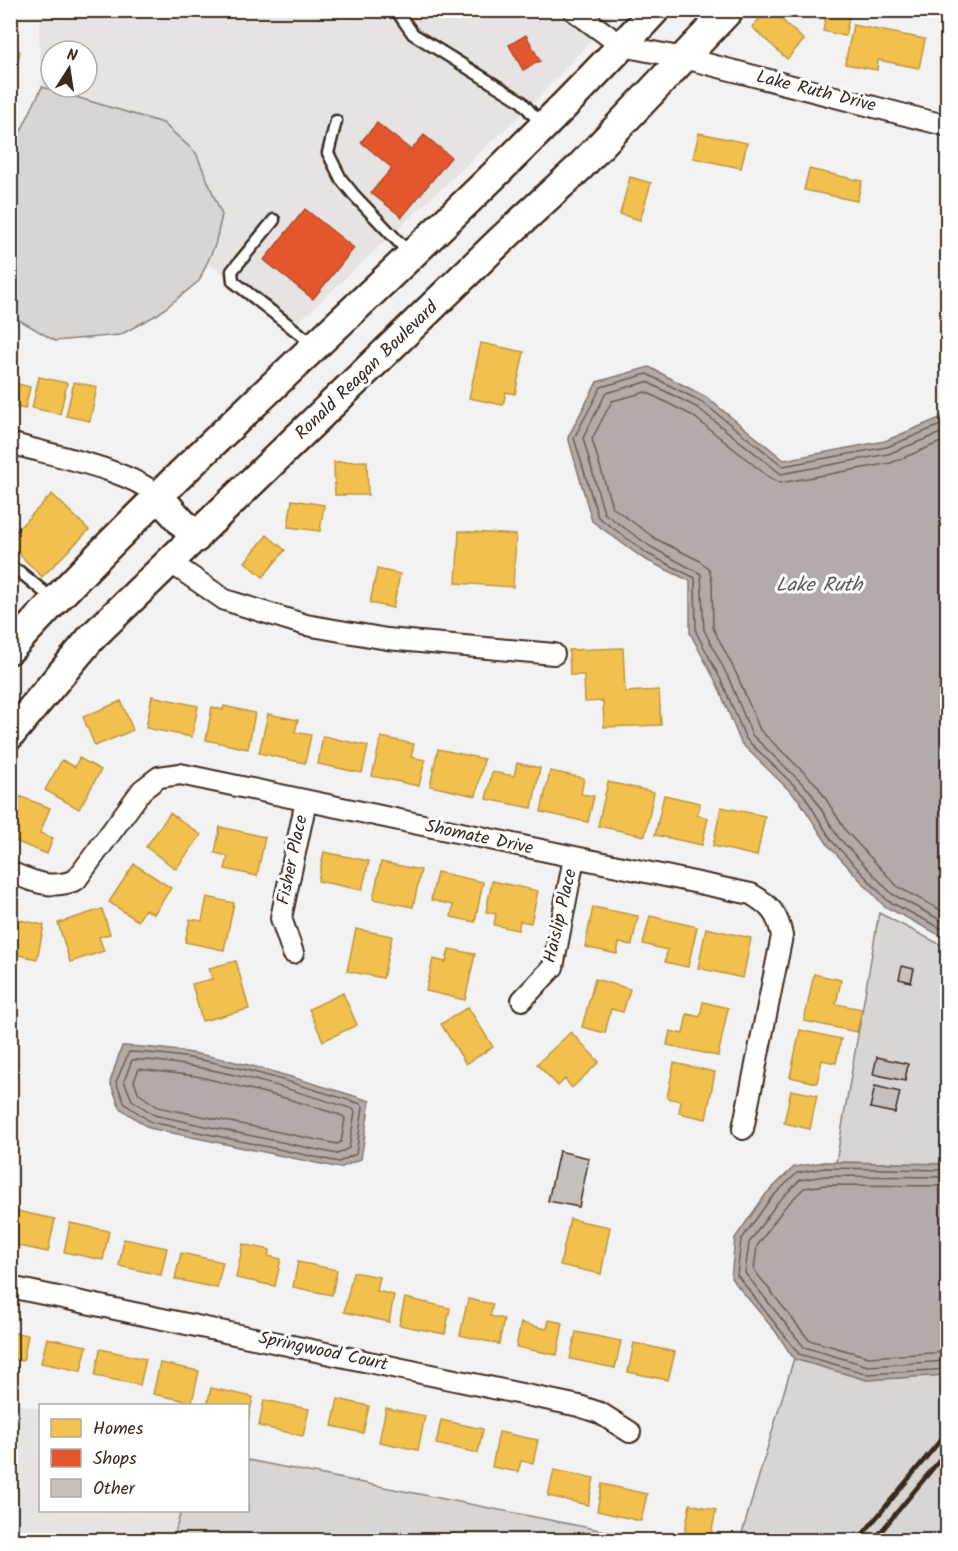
<svg xmlns="http://www.w3.org/2000/svg" width="958" height="1551" viewBox="0 0 958 1551" font-family="Kalam,sans-serif">
<style>
.built{fill:#e6e3e2;fill-rule:evenodd}
.green{fill:#d8d5d2;stroke:#8a8078;stroke-width:1.5}
.water{fill:#b2aba7;stroke:#827770;stroke-width:1.5}
.homes{fill:#f2c14e;stroke:#bb9440;stroke-width:1.5}
.shops{fill:#e4572e;stroke:#b14a29;stroke-width:1.5}
.lines{fill:none;stroke-linecap:round;stroke-linejoin:round}
.shore{stroke:#6b5e55;stroke-width:1.5}
.building{fill:#c6c0bd;stroke:#3b2a1e;stroke-width:1.5}
.lane-casing{stroke:#3b2a1e;stroke-width:15}
.street-casing{stroke:#3b2a1e;stroke-width:24}
.secondary-casing{stroke:#3b2a1e;stroke-width:33}
.lane{stroke:#fff;stroke-width:10}
.street{stroke:#fff;stroke-width:20}
.secondary{stroke:#fff;stroke-width:28}
.rail{stroke:#3b2a1e;stroke-width:4.5}
.labels{text-anchor:middle;dominant-baseline:central;stroke-width:6;stroke-linejoin:round;paint-order:stroke}
.street-label{font-size:18px;fill:#3b2a1e;stroke:#fff}
.water-label{font-size:20px;font-style:italic;fill:#65574e;stroke:#fff}
</style>
<rect width="100%" height="100%" fill="#f3f2f2"/>
<filter id="ink" filterUnits="userSpaceOnUse"><feTurbulence type="fractalNoise" baseFrequency=".0167" numOctaves="2"/><feDisplacementMap in="SourceGraphic" scale="12" xChannelSelector="R" yChannelSelector="G"/><feConvolveMatrix kernelMatrix="1 2 1 2 8 2 1 2 1" color-interpolation-filters="sRGB"/></filter>
<g filter="url(#ink)">
<path class="built" d="M 43,10 L 618,11 L 534,102 L 294,326 L 207,262 L 222,215 L 196,153 L 163,123 L 42,87 L 39,32 ZM 51,51 L 87,51 L 87,87 L 51,87 Z
M 11,1403 L 40,1409 L 40,1510 L 181,1511 L 173,1540 L 11,1540 Z"/>
<path class="green" d="M 42,87 L 163,123 L 196,153 L 222,215 L 215,245 L 199,281 L 158,314 L 120,335 L 55,341 L 11,315 L 11,152 Z
M 879,913 L 947,948 L 947,1164 L 836,1162 Z
M 794,1358 L 867,1380 L 947,1374 L 947,1527 L 935,1540 L 740,1540 Z
M 248,1460 L 650,1540 L 173,1540 L 181,1511 L 248,1510 Z"/>
<path class="water" d="M 649,367 L 706,397 L 784,460 L 885,441 L 947,415 L 947,939 L 884,906 L 828,845 L 799,800 L 741,743 L 717,684 L 690,633 L 690,581 L 644,559 L 592,521 L 568,437 L 597,382 Z
M 122,1046 C 207,1048 290,1076 370,1101 L 361,1159 L 340,1168 L 149,1128 L 120,1108 L 110,1082 Z
M 824,1162 L 947,1164 L 947,1375 L 867,1380 L 794,1359 L 776,1332 L 731,1278 L 735,1238 L 766,1194 L 794,1167 Z"/>
<path class="homes" d="M 767,10 L 771,10 L 804,40 L 787,59 L 752,27 Z
M 827,10 L 850,13 L 845,36 L 823,31 Z
M 853,25 L 925,39 L 919,68 L 878,60 L 877,70 L 845,64 Z
M 10,49 L 20,51 L 13,84 L 10,83 Z
M 699,133 L 747,143 L 741,168 L 693,158 Z
M 809,169 L 862,181 L 857,201 L 804,190 Z
M 630,177 L 651,183 L 640,220 L 620,214 Z
M 947,197 L 948,197 L 948,227 L 940,226 Z
M 481,343 L 524,352 L 515,394 L 506,392 L 503,405 L 469,398 Z
M 39,377 L 67,383 L 60,414 L 32,408 Z
M 10,382 L 30,387 L 25,409 L 10,406 Z
M 74,382 L 97,387 L 90,421 L 66,416 Z
M 367,461 L 368,495 L 335,495 L 334,462 Z
M 52,494 L 89,530 L 42,577 L 10,545 L 10,537 Z
M 292,500 L 324,505 L 320,531 L 288,527 Z
M 459,531 L 516,535 L 513,587 L 456,583 Z
M 267,535 L 285,550 L 263,577 L 245,562 Z
M 377,569 L 400,574 L 393,608 L 370,603 Z
M 623,648 L 625,692 L 659,690 L 661,725 L 604,727 L 603,701 L 585,702 L 584,675 L 570,675 L 569,650 Z
M 152,696 L 198,706 L 192,737 L 146,728 Z
M 121,701 L 133,730 L 95,746 L 83,717 Z
M 224,706 L 255,713 L 248,749 L 206,740 L 212,707 L 223,710 Z
M 268,714 L 298,720 L 295,732 L 311,735 L 305,763 L 259,753 Z
M 323,736 L 368,746 L 362,773 L 318,764 Z
M 381,737 L 414,744 L 411,757 L 425,760 L 419,786 L 372,776 Z
M 438,749 L 484,759 L 476,796 L 430,786 Z
M 79,758 L 101,770 L 79,809 L 45,790 L 62,760 L 75,767 Z
M 517,763 L 540,768 L 532,808 L 486,799 L 492,772 L 514,776 Z
M 550,771 L 584,778 L 581,794 L 594,796 L 588,822 L 541,812 Z
M 608,782 L 654,792 L 645,836 L 598,826 Z
M 664,795 L 700,803 L 697,815 L 708,818 L 702,845 L 655,835 Z
M 19,796 L 50,808 L 40,833 L 53,838 L 47,854 L 10,839 L 10,819 Z
M 721,807 L 765,816 L 757,856 L 713,846 Z
M 170,813 L 201,835 L 176,869 L 146,847 Z
M 220,827 L 265,837 L 257,876 L 225,869 L 228,856 L 215,853 Z
M 324,852 L 369,861 L 362,890 L 318,881 Z
M 381,862 L 421,870 L 413,907 L 373,899 Z
M 134,864 L 171,888 L 154,914 L 145,909 L 138,921 L 109,902 Z
M 437,872 L 483,882 L 475,922 L 451,917 L 453,905 L 431,900 Z
M 492,881 L 538,891 L 531,923 L 520,921 L 518,930 L 494,925 L 496,914 L 486,912 Z
M 207,897 L 234,903 L 224,950 L 185,942 L 190,919 L 202,921 Z
M 593,907 L 638,916 L 632,945 L 619,943 L 617,954 L 585,947 Z
M 102,909 L 110,934 L 99,937 L 104,951 L 70,962 L 58,923 Z
M 650,916 L 697,927 L 688,967 L 665,962 L 667,950 L 643,944 Z
M 10,918 L 44,925 L 37,959 L 10,953 Z
M 706,928 L 751,938 L 743,978 L 698,968 Z
M 356,929 L 392,936 L 383,978 L 347,971 Z
M 449,949 L 475,954 L 465,1000 L 426,991 L 433,959 L 446,962 Z
M 236,961 L 249,1009 L 202,1021 L 192,984 L 212,979 L 209,968 Z
M 814,974 L 841,980 L 836,1004 L 862,1009 L 857,1032 L 804,1021 Z
M 595,979 L 630,989 L 623,1012 L 611,1009 L 605,1033 L 582,1027 Z
M 343,993 L 357,1025 L 323,1041 L 309,1009 Z
M 703,1002 L 728,1008 L 718,1056 L 667,1045 L 670,1031 L 683,1034 L 687,1014 L 700,1017 Z
M 468,1007 L 493,1047 L 466,1064 L 441,1024 Z
M 800,1030 L 841,1039 L 836,1063 L 822,1060 L 817,1083 L 790,1077 Z
M 571,1032 L 599,1062 L 572,1088 L 565,1079 L 558,1086 L 537,1064 Z
M 674,1063 L 715,1072 L 706,1119 L 679,1113 L 681,1101 L 667,1098 Z
M 791,1090 L 817,1095 L 810,1129 L 784,1123 Z
M 12,1210 L 55,1219 L 48,1252 L 10,1244 Z
M 570,1219 L 610,1227 L 601,1274 L 560,1265 Z
M 70,1223 L 109,1231 L 103,1260 L 64,1252 Z
M 124,1239 L 167,1248 L 161,1275 L 119,1266 Z
M 243,1244 L 270,1250 L 268,1256 L 281,1259 L 275,1286 L 236,1278 Z
M 181,1253 L 223,1262 L 217,1288 L 175,1279 Z
M 298,1262 L 337,1270 L 332,1295 L 293,1287 Z
M 353,1272 L 380,1277 L 377,1291 L 394,1295 L 389,1322 L 344,1312 Z
M 405,1298 L 450,1308 L 445,1334 L 399,1325 Z
M 468,1299 L 493,1304 L 490,1316 L 504,1319 L 499,1344 L 460,1335 Z
M 549,1320 L 563,1323 L 557,1355 L 516,1347 L 521,1323 L 547,1329 Z
M 10,1332 L 28,1335 L 23,1361 L 10,1358 Z
M 576,1332 L 621,1341 L 615,1368 L 570,1359 Z
M 47,1338 L 87,1346 L 81,1371 L 41,1363 Z
M 634,1343 L 675,1352 L 668,1380 L 628,1372 Z
M 100,1349 L 146,1359 L 140,1385 L 95,1376 Z
M 160,1363 L 199,1371 L 192,1402 L 153,1394 Z
M 211,1388 L 253,1397 L 248,1421 L 248,1406 L 207,1406 Z
M 338,1399 L 369,1406 L 363,1433 L 332,1426 Z
M 264,1400 L 309,1409 L 303,1436 L 259,1426 Z
M 386,1408 L 425,1416 L 418,1450 L 379,1442 Z
M 441,1420 L 483,1429 L 478,1453 L 436,1444 Z
M 499,1432 L 538,1440 L 533,1463 L 521,1461 L 518,1472 L 492,1467 Z
M 554,1470 L 594,1478 L 588,1505 L 548,1496 Z
M 602,1484 L 647,1494 L 641,1521 L 597,1511 Z
M 690,1504 L 716,1510 L 710,1540 L 684,1536 Z"/>
<path class="shops" d="M 526,35 L 540,61 L 523,70 L 509,45 Z
M 377,123 L 411,150 L 424,135 L 451,157 L 402,217 L 371,193 L 392,168 L 361,142 Z
M 305,209 L 354,248 L 313,299 L 264,260 Z"/>
<g class="lines">
<path class="shore" d="M 948,422 L 887,447 L 783,466 L 702,402 L 647,374 L 601,387 L 574,438 L 598,517 L 648,554 L 695,578 L 696,632 L 722,682 L 746,739 L 804,795 L 832,841 L 888,901 L 948,932
M 948,430 L 888,454 L 781,474 L 698,408 L 647,382 L 606,393 L 583,438 L 604,513 L 651,547 L 701,574 L 704,630 L 729,679 L 752,735 L 810,791 L 838,837 L 892,894 L 948,924
M 948,439 L 891,463 L 780,483 L 770,478 L 693,416 L 646,392 L 612,401 L 592,439 L 612,507 L 656,539 L 700,561 L 709,569 L 712,581 L 713,628 L 737,675 L 760,730 L 817,785 L 846,831 L 898,887 L 948,914
M 129,1052 C 208,1054 287,1081 361,1104 L 363,1107 L 356,1154 L 339,1162 L 151,1122 L 125,1104 L 116,1082 Z
M 132,1060 C 147,1059 163,1062 178,1064 C 238,1073 296,1091 353,1109 L 355,1112 L 349,1148 L 337,1154 L 154,1115 L 132,1100 L 124,1081 Z
M 139,1069 L 196,1076 L 285,1098 L 343,1116 L 345,1119 L 341,1142 L 337,1144 L 158,1107 L 139,1094 L 134,1081 Z
M 948,1170 L 825,1168 L 797,1173 L 771,1198 L 741,1240 L 737,1275 L 799,1354 L 868,1374 L 948,1369
M 948,1177 L 825,1176 L 800,1180 L 777,1203 L 749,1243 L 745,1273 L 804,1347 L 868,1366 L 948,1361
M 948,1186 L 826,1185 L 804,1188 L 784,1208 L 757,1246 L 754,1270 L 809,1340 L 869,1357 L 948,1352"/>
</g>
<path class="building" d="M 902,966 L 914,969 L 911,982 L 899,979 Z
M 877,1057 L 908,1064 L 905,1081 L 873,1074 Z
M 875,1086 L 900,1092 L 895,1113 L 870,1108 Z
M 559,1151 L 589,1158 L 579,1207 L 548,1201 Z"/>
<g class="lines">
<defs>
<path id="lane" d="M 396,10 L 413,34 L 521,101 L 542,125
M 336,121 L 328,153 L 341,179 L 354,195 L 410,254
M 274,220 L 232,271 L 233,281 L 314,345
M 10,568 L 20,572 L 55,601"/>
<path id="street" d="M 573,10 L 622,46 L 684,58 L 948,126
M 10,443 C 50,455 129,469 158,496
M 170,562 L 225,600 L 306,625 L 387,639 L 554,654
M 10,872 C 34,882 51,890 76,880 L 142,790 L 159,777 L 180,774 L 751,894 C 770,905 778,914 782,936 L 743,1129
M 293,953 L 281,918 L 306,801
M 522,1000 L 553,967 L 574,858
M 10,1287 L 579,1406 L 600,1413 L 630,1432
M 947,1540 L 948,1540"/>
<path id="secondary" d="M 158,496 L 196,538
M 10,649 C 214,426 450,234 655,10
M 10,735 L 92,637 L 500,241 L 579,168 L 729,10"/>
</defs>
<use href="#lane" class="lane-casing"/>
<use href="#street" class="street-casing"/>
<use href="#secondary" class="secondary-casing"/>
<use href="#lane" class="lane"/>
<use href="#street" class="street"/>
<use href="#secondary" class="secondary"/>
<path class="rail" d="M 858,1540 L 948,1431
M 874,1540 L 948,1450"/>
</g>
</g>
<g class="labels">
<g class="street-label">
<text transform="translate(816 92) rotate(14)">Lake Ruth Drive</text>
<text transform="translate(367 371) rotate(-44)">Ronald Reagan Boulevard</text>
<text transform="translate(479 838) rotate(12)">Shomate Drive</text>
<text transform="translate(293 860) rotate(-78)">Fisher Place</text>
<text transform="translate(561 916) rotate(-77)">Haislip Place</text>
<text transform="translate(323 1352) rotate(12)">Springwood Court</text>
</g>
<g class="water-label">
<text x="819" y="586">Lake Ruth</text>
</g>
</g>
<rect width="958" height="1551" fill="none" stroke="#fff" stroke-width="36"/>
<rect x="18" y="18" width="922" height="1515" fill="none" stroke="#3b2a1e" stroke-width="2" filter="url(#ink)"/>
<rect x="39" y="1404" width="210" height="108" fill="#ffffff" stroke="#b1aaa5" stroke-width="1.5"/>
<rect x="51" y="1419" width="30" height="18" fill="#f2c14e" stroke="#b1aaa5" stroke-width="1.5"/>
<text x="93" y="1434" font-size="18" fill="#3b2a1e">Homes</text>
<rect x="51" y="1449" width="30" height="18" fill="#e4572e" stroke="#b1aaa5" stroke-width="1.5"/>
<text x="93" y="1464" font-size="18" fill="#3b2a1e">Shops</text>
<rect x="51" y="1479" width="30" height="18" fill="#c6c0bd" stroke="#b1aaa5" stroke-width="1.5"/>
<text x="93" y="1494" font-size="18" fill="#3b2a1e">Other</text>
<g transform="translate(69 69) rotate(12)"><circle r="28" fill="#ffffff" stroke="#b1aaa5" stroke-width="1.5"/>
<path d="M0-4.5L10 22L0 15L-10 22Z" fill="#3b2a1e"/>
<text y="-9" font-size="16" font-weight="bold" text-anchor="middle" fill="#3b2a1e">N</text>
</g>
</svg>
